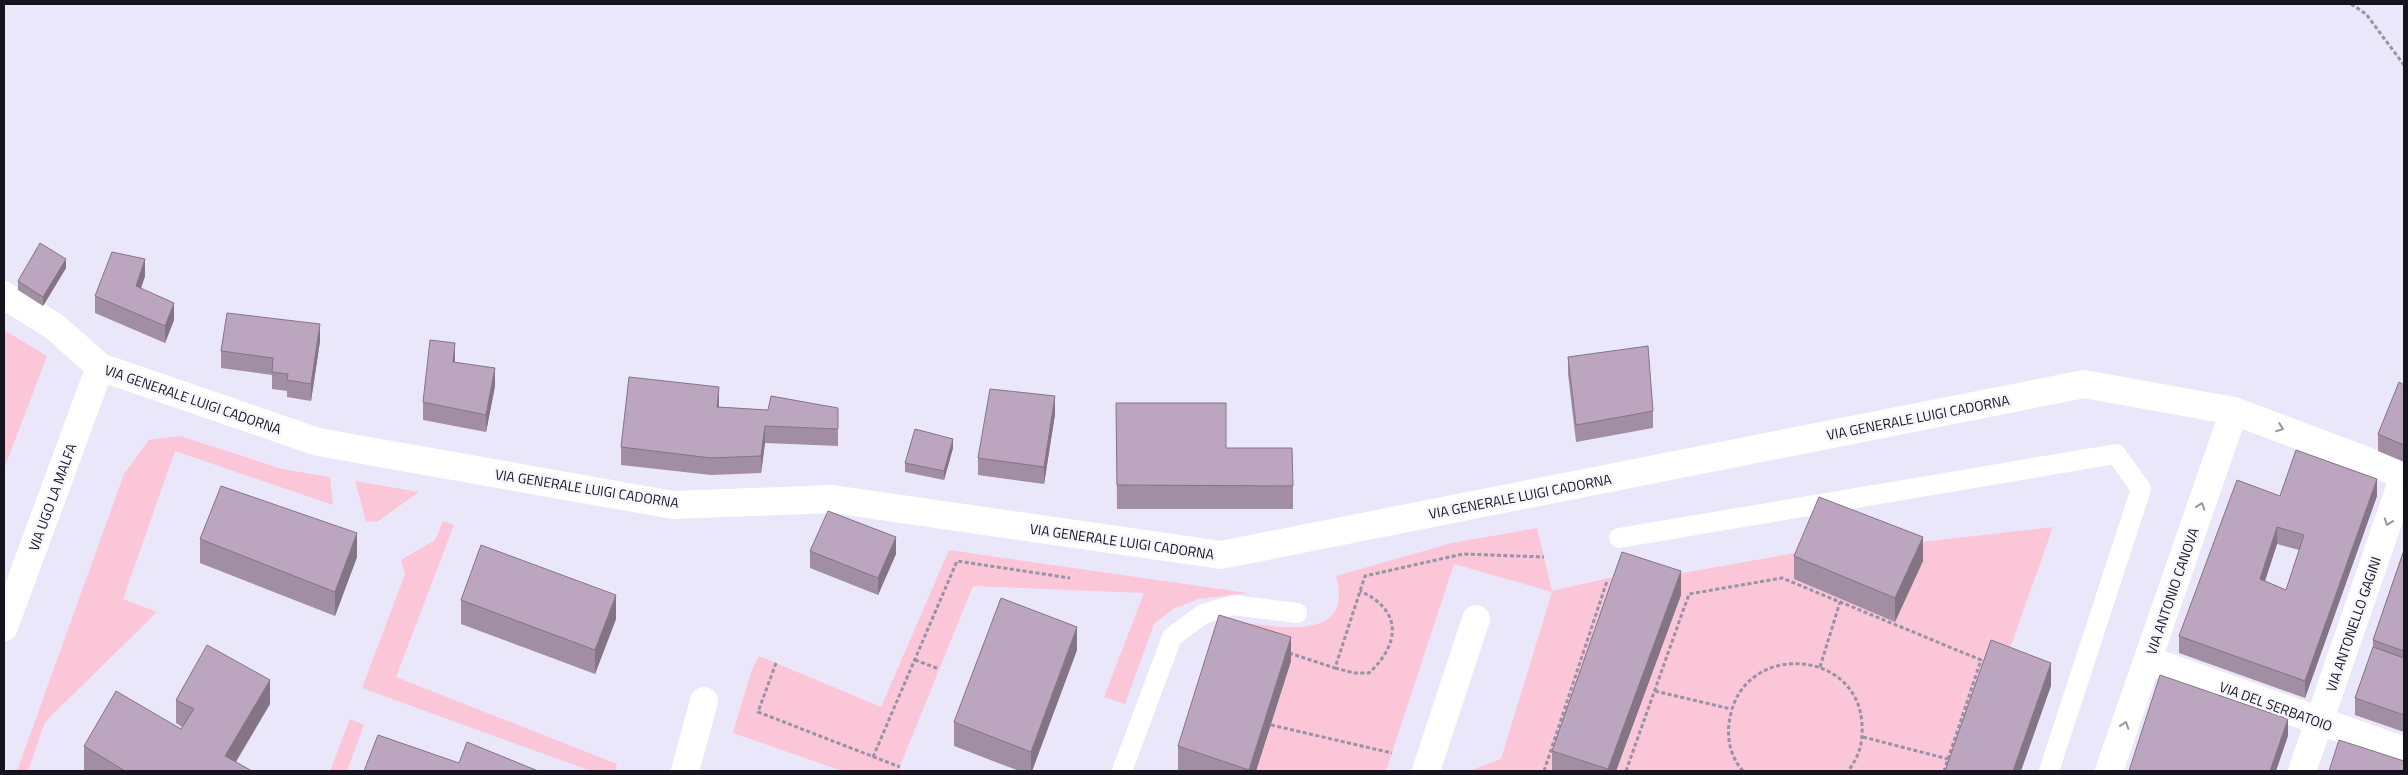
<svg xmlns="http://www.w3.org/2000/svg" width="2408" height="775" viewBox="0 0 2408 775" font-family="'Titillium Web',sans-serif">
<style>
.green{fill:#fbc6d8}
.lines{fill:none;stroke-linecap:round;stroke-linejoin:round}
.path{stroke:#9693a4;stroke-width:3;stroke-dasharray:4 2.5;stroke-linecap:butt}
.lane{stroke:#fff;stroke-width:20}
.street{stroke:#fff;stroke-width:28}
.wall{fill:#a28ea3;fill-rule:evenodd}
.shaded-wall{fill:#847485}
.building{fill:#bca5be;stroke:#847485;fill-rule:evenodd}
.oneway{stroke:#96959a}
.labels{text-anchor:middle;dominant-baseline:central;stroke-width:5;stroke-linejoin:round;paint-order:stroke}
.street-label{font-size:14px;fill:#15131e;stroke:#f7f6fd}
</style>
<rect width="100%" height="100%" fill="#eae7fb"/>
<path class="green" d="M 4,330 L 47,356 L 4,469 Z
M 180,436 L 282,469 L 330,477 L 333,505 L 175,451 L 123,599 L 157,612 L 45,722 L 28,771 L 17,771 L 124,474 L 149,440 Z
M 355,481 L 419,492 L 377,522 L 366,521 Z
M 443,521 L 454,525 L 396,677 L 617,764 L 615,771 L 591,771 L 362,688 L 405,574 L 401,560 L 435,540 Z
M 2053,527 L 2003,668 L 1953,771 L 1616,771 L 1681,595 L 1638,581 L 1806,551 L 1895,622 L 1923,561 L 1921,542 Z
M 1537,528 L 1552,591 L 1622,575 L 1554,771 L 1469,771 L 1501,759 L 1552,592 L 1454,564 L 1386,771 L 1256,771 L 1291,661 L 1237,622 C 1276,626 1355,644 1336,576 L 1452,543 Z
M 949,550 L 1248,593 L 1199,599 L 1173,609 L 1154,624 L 1125,704 L 1104,697 L 1144,593 L 973,586 L 898,771 L 842,771 L 733,733 L 752,669 L 759,656 L 881,707 Z
M 350,719 L 364,725 L 347,771 L 330,771 Z"/>
<g class="lines">
<path class="path" d="M 2351,4 L 2366,14 L 2404,65
M 1289,653 L 1335,668 L 1365,576 L 1463,554 L 1544,557
M 915,660 L 939,669
M 776,663 L 758,712 L 900,767
M 1820,667 L 1840,602
M 1335,668 L 1354,673 L 1369,673 C 1401,643 1402,610 1360,591
M 1655,691 L 1731,709
M 1271,725 L 1392,753
M 1863,737 L 1948,759
M 873,757 L 957,561 L 1070,578
M 1544,771 L 1607,581
M 1626,771 L 1689,594 L 1782,578 L 1981,660 L 1944,771
M 1743,771 C 1730,757 1726,736 1730,718 C 1743,641 1859,648 1862,725 C 1863,743 1859,757 1848,771"/>
<path class="lane" d="M 1619,538 L 2116,454 L 2141,489 L 2049,771
M 1122,771 L 1172,637 L 1203,614 L 1233,605 L 1297,613"/>
<path class="street" d="M 4,295 L 55,327 L 100,367 L 318,442 L 673,505 L 832,499 L 1221,555 L 2084,384 L 2234,411 L 2404,475
M 4,627 L 100,367
M 2148,660 L 2404,751
M 685,771 L 704,701
M 1426,771 L 1476,619
M 2109,771 L 2234,411
M 2302,771 L 2404,476"/>
</g>
<path class="wall" d="M 66,268 L 43,306 L 18,290 L 18,281 Z
M 145,276 L 141,288 L 174,320 L 165,343 L 95,313 L 95,296 Z
M 320,341 L 311,401 L 287,397 L 287,391 L 272,389 L 272,375 L 221,368 L 221,351 Z
M 1568,357 L 1653,411 L 1653,428 L 1576,442 L 1568,374 Z
M 455,362 L 495,386 L 486,432 L 423,420 L 423,402 Z
M 2404,385 L 2404,462 L 2378,451 L 2378,434 Z
M 1116,403 L 1226,448 L 1293,486 L 1293,509 L 1117,509 Z
M 719,404 L 719,407 L 768,410 L 838,408 L 838,446 L 765,443 L 761,473 L 711,475 L 621,465 L 621,447 Z
M 1055,414 L 1044,484 L 978,475 L 978,458 Z
M 953,448 L 944,480 L 905,472 L 905,463 Z
M 2280,496 L 2377,496 L 2305,698 L 2179,653 L 2179,636 ZM 2277,544 L 2299,550 L 2286,590 L 2265,581 Z
M 200,539 L 357,557 L 335,616 L 200,563 Z
M 2404,550 L 2404,732 L 2355,715 L 2355,698 L 2373,647 L 2373,640 Z
M 810,551 L 896,554 L 878,595 L 810,568 Z
M 1794,556 L 1923,561 L 1895,622 L 1794,579 Z
M 1681,595 L 1616,771 L 1552,771 L 1552,751 Z
M 461,600 L 616,619 L 595,674 L 461,624 Z
M 1077,650 L 1032,771 L 1019,771 L 954,746 L 954,722 Z
M 1291,661 L 1256,771 L 1181,771 L 1178,770 L 1178,746 Z
M 176,700 L 270,704 L 236,762 L 252,771 L 87,771 L 84,770 L 84,746 L 181,729 L 182,727 L 176,723 Z"/>
<path class="shaded-wall" d="M 66,259 L 66,268 L 43,306 L 43,297 Z
M 145,259 L 145,276 L 136,303 L 136,286 Z
M 174,303 L 174,320 L 165,343 L 165,326 Z
M 320,324 L 320,341 L 311,401 L 311,384 Z
M 455,343 L 455,360 L 453,379 L 453,362 Z
M 495,368 L 495,386 L 486,432 L 486,415 Z
M 719,387 L 719,404 L 717,424 L 717,407 Z
M 1055,396 L 1055,414 L 1044,484 L 1044,467 Z
M 765,426 L 765,443 L 761,473 L 761,456 Z
M 953,439 L 953,448 L 944,480 L 944,471 Z
M 2377,479 L 2377,496 L 2305,698 L 2305,681 Z
M 2277,527 L 2277,544 L 2260,596 L 2260,579 Z
M 357,533 L 357,557 L 335,616 L 335,592 Z
M 896,537 L 896,554 L 878,595 L 878,578 Z
M 1923,537 L 1923,561 L 1895,622 L 1895,598 Z
M 1681,571 L 1681,595 L 1616,771 L 1608,771 L 1608,769 Z
M 616,595 L 616,619 L 595,674 L 595,650 Z
M 1077,627 L 1077,650 L 1032,771 L 1031,771 L 1031,752 Z
M 1291,637 L 1291,661 L 1256,771 L 1249,771 Z
M 2051,663 L 2051,686 L 2021,771 L 2013,771 Z
M 270,680 L 270,704 L 230,771 L 225,756 Z
M 2288,719 L 2288,736 L 2276,771 L 2270,771 Z"/>
<path class="building" d="M 40,243 L 66,259 L 43,297 L 18,281 Z
M 112,252 L 145,259 L 136,286 L 174,303 L 165,326 L 95,296 Z
M 227,313 L 320,324 L 311,384 L 287,380 L 288,374 L 272,372 L 273,358 L 221,351 Z
M 430,340 L 455,343 L 453,362 L 495,368 L 486,415 L 423,402 Z
M 1648,346 L 1653,411 L 1576,425 L 1568,357 Z
M 629,377 L 719,387 L 717,407 L 768,410 L 771,396 L 838,408 L 838,429 L 765,426 L 761,456 L 711,458 L 621,447 Z
M 2399,382 L 2404,385 L 2404,445 L 2378,434 Z
M 990,389 L 1055,396 L 1044,467 L 978,458 Z
M 1116,403 L 1226,403 L 1226,448 L 1292,448 L 1293,486 L 1117,485 Z
M 915,429 L 953,439 L 944,471 L 905,463 Z
M 2296,450 L 2377,479 L 2305,681 L 2179,636 L 2237,480 L 2280,496 ZM 2277,527 L 2304,535 L 2286,590 L 2260,579 Z
M 221,486 L 357,533 L 335,592 L 200,539 Z
M 1819,497 L 1923,537 L 1895,598 L 1794,556 Z
M 828,511 L 896,537 L 878,578 L 810,551 Z
M 481,545 L 616,595 L 595,650 L 461,600 Z
M 2404,550 L 2404,651 L 2373,640 Z
M 1622,552 L 1681,571 L 1608,769 L 1552,751 Z
M 1001,598 L 1077,627 L 1031,752 L 954,722 Z
M 1219,615 L 1291,637 L 1249,770 L 1178,746 Z
M 1991,640 L 2051,663 L 2013,771 L 1945,771 Z
M 207,645 L 270,680 L 225,756 L 252,771 L 125,771 L 84,746 L 116,691 L 181,729 L 194,709 L 176,700 Z
M 2373,647 L 2404,658 L 2404,715 L 2355,698 Z
M 2160,675 L 2288,719 L 2270,771 L 2129,771 Z
M 378,735 L 459,763 L 467,742 L 538,771 L 364,771 Z
M 2339,740 L 2404,761 L 2404,771 L 2329,771 Z"/>
<defs><path id="oneway-chevron" d="M-2-3.5L2.5 0L-2 3.5" fill="none" stroke-width="1.6" stroke-linecap="round" stroke-linejoin="round" transform="scale(1.25)"/></defs>
<g class="oneway">
<use href="#oneway-chevron" transform="translate(2280 428) rotate(21)"/>
<use href="#oneway-chevron" transform="translate(2201 506) rotate(-71)"/>
<use href="#oneway-chevron" transform="translate(2388 522) rotate(109)"/>
<use href="#oneway-chevron" transform="translate(2125 725) rotate(-71)"/>
</g>
<g class="labels">
<g class="street-label">
<text transform="translate(193 399) rotate(19)">VIA GENERALE LUIGI CADORNA</text>
<text transform="translate(1918 417) rotate(-11)">VIA GENERALE LUIGI CADORNA</text>
<text transform="translate(587 488) rotate(9)">VIA GENERALE LUIGI CADORNA</text>
<text transform="translate(1520 496) rotate(-11)">VIA GENERALE LUIGI CADORNA</text>
<text transform="translate(52 497) rotate(-70)">VIA UGO LA MALFA</text>
<text transform="translate(1122 541) rotate(8)">VIA GENERALE LUIGI CADORNA</text>
<text transform="translate(2172 591) rotate(-71)">VIA ANTONIO CANOVA</text>
<text transform="translate(2353 624) rotate(-71)">VIA ANTONELLO GAGINI</text>
<text transform="translate(2276 706) rotate(20)">VIA DEL SERBATOIO</text>
</g>
</g>
<rect width="2408" height="775" fill="none" stroke="#15131e" stroke-width="10"/>
</svg>
